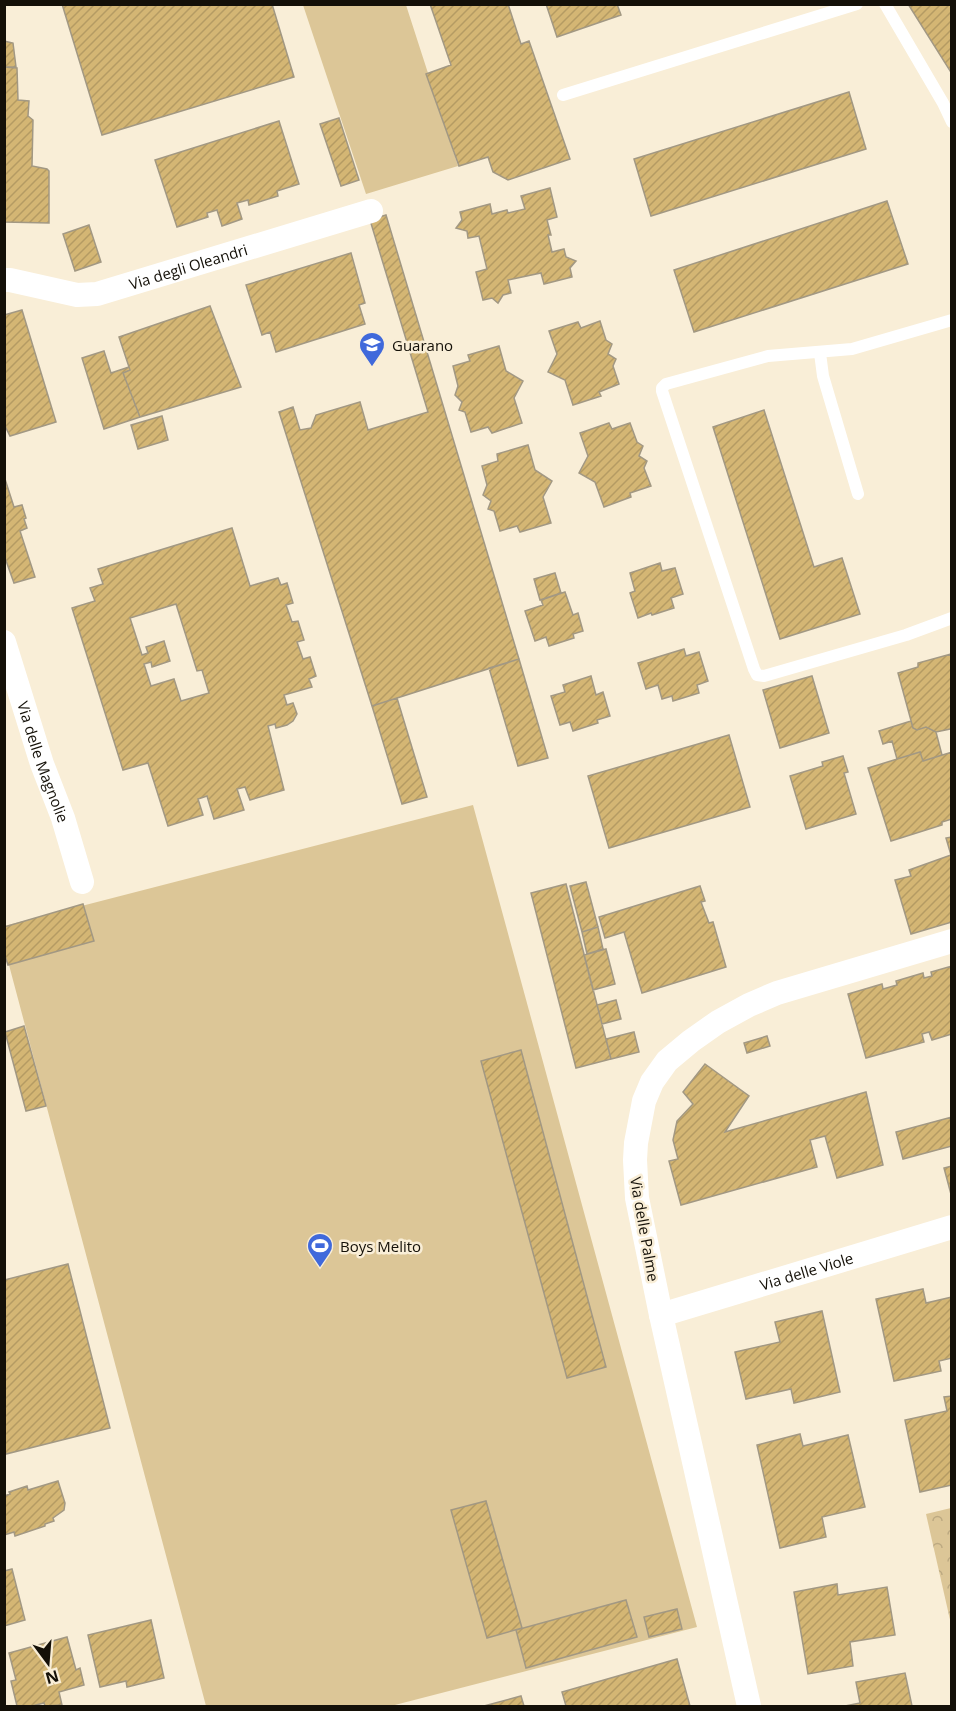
<svg xmlns="http://www.w3.org/2000/svg" width="956" height="1711" viewBox="0 0 956 1711" font-family="'Open Sans',sans-serif">
<style>
.green{fill:#dcc697}
.park{fill:url(#park-crowns)}
.building{fill:url(#building-hatch);stroke:#a29883;stroke-width:1.5;fill-rule:evenodd}
.lines{fill:none;stroke-linecap:round;stroke-linejoin:round}
.lane{stroke:#fff;stroke-width:12}
.street{stroke:#fff;stroke-width:24}
.labels{text-anchor:middle;dominant-baseline:central;stroke-width:5;stroke-linejoin:round;paint-order:stroke}
.street-label{font-size:15px;fill:#141008;stroke:#f9eed7}
.poi-label{font-size:15px;fill:#141008;stroke:#f9eed7;text-anchor:start}
</style>
<defs>
<pattern id="park-crowns" width="20" height="18" patternUnits="userSpaceOnUse" patternTransform="scale(1.5)"><rect width="20" height="18" fill="#dcc697"/><path d="M2 6a3 3 0 1 1 6 0M12 15a3 3 0 1 1 6 0" fill="none" stroke="#bca981"/></pattern>
<pattern id="building-hatch" width="6" height="6" patternUnits="userSpaceOnUse" patternTransform="scale(1.5)"><rect width="6" height="6" fill="#d4b674"/><path d="M-1 1l2-2M0 6l6-6M5 7l2-2" fill="none" stroke="#b59b63"/></pattern>
</defs>
<rect width="100%" height="100%" fill="#f9eed7"/>
<path class="green" d="M 303,5 L 406,5 L 458,166 L 366,194 Z
M 473,805 L 697,1627 L 391,1706 L 206,1706 L 5,950 L 4,926 Z"/>
<path class="park" d="M 951,1508 L 952,1508 L 951,1624 L 926,1514 Z"/>
<path class="building" d="M 62,4 L 272,4 L 294,77 L 102,135 Z
M 430,4 L 508,4 L 521,44 L 529,41 L 570,159 L 508,180 L 493,172 L 488,157 L 459,166 L 426,74 L 451,65 Z
M 546,4 L 617,4 L 621,15 L 557,37 Z
M 908,4 L 952,4 L 952,74 Z
M 4,41 L 13,43 L 16,67 L 4,67 Z
M 4,67 L 17,68 L 18,100 L 29,101 L 28,116 L 33,120 L 32,166 L 47,169 L 49,171 L 49,223 L 4,222 Z
M 849,92 L 866,149 L 651,216 L 634,159 Z
M 339,118 L 359,180 L 341,186 L 320,124 Z
M 279,121 L 299,184 L 277,191 L 278,196 L 249,205 L 248,200 L 237,203 L 242,219 L 222,226 L 217,210 L 207,213 L 208,217 L 177,227 L 155,160 Z
M 550,188 L 557,217 L 547,220 L 551,235 L 548,235 L 552,252 L 564,249 L 566,257 L 576,261 L 570,268 L 572,277 L 544,284 L 541,273 L 508,280 L 511,293 L 503,295 L 498,303 L 492,298 L 483,300 L 476,272 L 487,269 L 479,236 L 468,238 L 467,231 L 456,228 L 462,220 L 460,212 L 490,204 L 492,214 L 507,210 L 508,213 L 525,209 L 521,196 Z
M 887,201 L 908,264 L 694,332 L 674,270 Z
M 386,215 L 519,659 L 372,706 L 279,412 L 293,407 L 300,430 L 311,428 L 316,415 L 360,402 L 368,430 L 428,412 L 370,220 Z
M 89,225 L 101,262 L 75,271 L 63,234 Z
M 351,253 L 365,303 L 359,305 L 365,324 L 276,352 L 270,332 L 262,335 L 246,285 Z
M 210,306 L 241,387 L 140,417 L 123,373 L 130,370 L 119,337 Z
M 22,310 L 56,422 L 10,436 L 4,424 L 4,315 Z
M 600,321 L 606,340 L 612,344 L 608,354 L 616,359 L 613,366 L 619,384 L 599,392 L 601,396 L 573,405 L 565,380 L 548,372 L 557,354 L 549,331 L 578,322 L 581,328 Z
M 499,346 L 506,371 L 523,381 L 514,398 L 522,423 L 492,433 L 488,427 L 471,432 L 465,412 L 459,410 L 462,402 L 455,395 L 458,386 L 453,366 L 470,361 L 468,355 Z
M 104,351 L 111,373 L 129,367 L 130,370 L 123,373 L 140,417 L 104,429 L 82,358 Z
M 764,410 L 814,567 L 842,558 L 860,614 L 780,639 L 713,427 Z
M 162,416 L 168,440 L 138,449 L 131,425 Z
M 609,423 L 612,429 L 630,423 L 637,442 L 643,446 L 639,456 L 647,461 L 644,468 L 651,486 L 630,493 L 631,497 L 604,507 L 595,482 L 579,473 L 588,456 L 580,433 Z
M 528,445 L 535,470 L 552,481 L 543,497 L 551,523 L 520,532 L 517,526 L 500,531 L 494,511 L 488,509 L 491,501 L 483,495 L 487,485 L 482,466 L 498,461 L 497,454 Z
M 4,476 L 14,507 L 22,505 L 26,518 L 24,519 L 27,528 L 20,531 L 35,577 L 14,583 L 4,555 Z
M 232,528 L 250,586 L 278,578 L 281,585 L 287,583 L 293,603 L 286,605 L 292,622 L 298,621 L 304,640 L 297,642 L 303,659 L 310,657 L 316,676 L 309,679 L 312,687 L 284,695 L 287,705 L 293,703 L 297,714 L 293,721 L 287,725 L 276,728 L 275,724 L 268,726 L 284,790 L 250,800 L 245,787 L 237,789 L 244,810 L 214,819 L 207,796 L 198,799 L 203,815 L 168,826 L 148,763 L 123,770 L 72,608 L 95,601 L 90,588 L 103,584 L 98,569 ZM 176,604 L 197,671 L 202,670 L 209,693 L 181,701 L 174,679 L 151,686 L 144,664 L 151,662 L 152,667 L 170,661 L 164,641 L 146,647 L 148,653 L 142,655 L 130,618 Z
M 660,563 L 662,571 L 675,568 L 683,594 L 671,598 L 674,608 L 652,615 L 651,613 L 638,618 L 630,593 L 635,591 L 630,573 Z
M 555,573 L 561,593 L 540,600 L 534,579 Z
M 565,592 L 573,615 L 578,613 L 583,631 L 573,634 L 574,638 L 549,646 L 546,637 L 535,641 L 525,611 L 543,605 L 541,600 Z
M 684,649 L 686,656 L 699,652 L 708,681 L 697,685 L 699,693 L 673,701 L 672,696 L 662,699 L 658,685 L 646,689 L 638,663 Z
M 951,654 L 952,725 L 950,729 L 936,732 L 926,727 L 917,730 L 913,728 L 898,673 L 918,667 L 918,663 Z
M 519,659 L 548,758 L 518,766 L 489,668 Z
M 591,676 L 596,695 L 603,692 L 610,716 L 597,720 L 598,723 L 573,731 L 570,722 L 560,725 L 551,696 L 565,692 L 563,685 Z
M 812,676 L 829,733 L 780,748 L 763,690 Z
M 397,698 L 427,797 L 402,804 L 372,706 Z
M 911,721 L 913,728 L 917,730 L 926,727 L 936,732 L 942,755 L 923,761 L 920,752 L 897,759 L 892,741 L 883,744 L 879,731 Z
M 729,735 L 750,807 L 609,848 L 588,776 Z
M 920,752 L 923,761 L 952,752 L 952,819 L 942,822 L 942,825 L 891,841 L 868,768 Z
M 843,756 L 848,772 L 844,773 L 856,814 L 806,829 L 790,776 L 823,766 L 822,762 Z
M 952,837 L 952,922 L 911,934 L 895,880 L 911,876 L 909,870 L 951,855 L 946,838 Z
M 586,882 L 598,927 L 582,932 L 570,886 Z
M 566,884 L 611,1059 L 576,1068 L 531,893 Z
M 700,886 L 705,901 L 701,902 L 709,923 L 713,922 L 726,967 L 642,993 L 624,932 L 605,938 L 599,917 Z
M 83,904 L 94,941 L 8,965 L 4,953 L 4,927 Z
M 598,927 L 603,949 L 587,954 L 582,932 Z
M 606,949 L 615,984 L 593,990 L 584,955 Z
M 952,966 L 952,1034 L 932,1040 L 929,1032 L 922,1034 L 924,1042 L 866,1058 L 848,994 L 882,984 L 883,989 L 897,985 L 896,981 L 923,973 L 924,978 L 932,976 L 931,972 Z
M 616,1000 L 621,1019 L 602,1024 L 597,1005 Z
M 24,1026 L 46,1106 L 26,1111 L 5,1032 Z
M 634,1032 L 639,1052 L 611,1059 L 606,1039 Z
M 767,1036 L 770,1046 L 747,1053 L 744,1043 Z
M 521,1050 L 606,1367 L 567,1378 L 481,1061 Z
M 705,1064 L 749,1096 L 725,1132 L 866,1092 L 883,1165 L 837,1178 L 825,1136 L 810,1140 L 817,1167 L 681,1205 L 669,1161 L 678,1159 L 673,1140 L 677,1121 L 693,1104 L 683,1092 Z
M 952,1117 L 952,1146 L 903,1159 L 896,1132 Z
M 952,1166 L 952,1198 L 944,1168 Z
M 68,1264 L 110,1428 L 6,1454 L 4,1447 L 4,1280 Z
M 923,1289 L 926,1303 L 952,1297 L 952,1358 L 939,1361 L 941,1371 L 894,1381 L 876,1299 Z
M 822,1311 L 840,1392 L 794,1403 L 791,1389 L 746,1399 L 735,1352 L 780,1342 L 775,1322 Z
M 952,1396 L 952,1485 L 920,1492 L 905,1420 L 947,1411 L 944,1397 Z
M 800,1434 L 803,1446 L 848,1435 L 865,1507 L 822,1517 L 826,1537 L 780,1548 L 757,1445 Z
M 58,1481 L 65,1503 L 64,1510 L 53,1518 L 54,1521 L 45,1524 L 45,1526 L 15,1536 L 14,1532 L 4,1535 L 4,1496 L 10,1494 L 9,1492 L 27,1486 L 28,1490 Z
M 486,1501 L 522,1628 L 487,1638 L 451,1510 Z
M 12,1569 L 25,1620 L 4,1626 L 4,1571 Z
M 837,1584 L 838,1595 L 887,1587 L 895,1635 L 850,1642 L 853,1666 L 808,1674 L 794,1592 Z
M 626,1600 L 637,1637 L 526,1668 L 516,1630 Z
M 677,1609 L 682,1629 L 649,1637 L 644,1617 Z
M 151,1620 L 164,1678 L 127,1687 L 126,1681 L 100,1687 L 88,1635 Z
M 67,1637 L 76,1670 L 80,1668 L 84,1685 L 59,1692 L 62,1705 L 45,1706 L 44,1703 L 32,1706 L 17,1706 L 11,1681 L 16,1680 L 9,1653 Z
M 677,1659 L 690,1706 L 566,1706 L 562,1692 Z
M 905,1673 L 912,1706 L 845,1706 L 860,1703 L 856,1682 Z
M 521,1696 L 524,1706 L 484,1706 Z"/>
<g class="lines">
<path class="lane" d="M 885,4 L 943,103 L 952,122
M 563,95 L 857,4
M 952,320 L 852,349 L 768,356 L 666,384 L 662,388 L 662,391 L 754,669 L 757,675 L 764,676 L 906,635 L 952,618
M 820,353 L 823,376 L 858,494"/>
<g class="street">
<path id="s1" d="M 4,280 L 10,280 L 77,295 L 97,294 L 371,211"/>
<path id="s2" d="M 4,642 L 42,764 L 63,818 L 82,882"/>
<path id="s3" d="M 661,1315 L 952,1227"/>
<path d="M 749,1706 L 661,1315 L 637,1198 L 635,1160 L 636,1143 L 644,1101 L 652,1082 L 667,1061 L 691,1041 L 718,1022 L 749,1005 L 777,993 L 952,941"/>
</g>
</g>
<defs>
<symbol id="school-pin" viewBox="-11 -11 22 30"><path d="M0 17L-7.5 6A9.5 9.5 0 1 1 7.5 6Z" fill="#4069db" stroke="#f9eed7"/><path d="M0-5L7-2L0 1L-7-2ZM-4 1L0 2.5L4 1V4Q0 6-4 4Z" fill="#fff"/></symbol>
<symbol id="stadium-pin" viewBox="-11 -11 22 30"><path d="M0 17L-7.5 6A9.5 9.5 0 1 1 7.5 6Z" fill="#4069db" stroke="#f9eed7"/><path d="M0-5a6.5 5 0 1 0 0 10a6.5 5 0 1 0 0-10ZM-3.5-1.8h7v3.6h-7Z" fill="#fff"/></symbol>
</defs>
<g fill-rule="evenodd">
<use href="#school-pin" x="357" y="330" width="30" height="40"/>
<use href="#stadium-pin" x="305" y="1231" width="30" height="40"/>
</g>
<g class="labels">
<g class="street-label">
<text stroke="none"><textPath href="#s1" startOffset="190">Via degli Oleandri</textPath></text>
<text stroke="none"><textPath href="#s2" startOffset="126">Via delle Magnolie</textPath></text>
<text transform="translate(645 1229) rotate(80)">Via delle Palme</text>
<text stroke="none"><textPath href="#s3" startOffset="152">Via delle Viole</textPath></text>
</g>
<g class="poi-label">
<text x="392" y="345">Guarano</text>
<text x="340" y="1246">Boys Melito</text>
</g>
</g>
<rect width="956" height="1711" fill="none" stroke="#141008" stroke-width="12"/>
<g transform="translate(48 1663) rotate(164)" stroke="#f9eed7" stroke-width="4.5" paint-order="stroke">
<path d="M0-4.5L10 22L0 15L-10 22Z" fill="#141008"/>
<text y="-9" font-size="16" font-weight="bold" text-anchor="middle" fill="#141008">N</text>
</g>
</svg>
